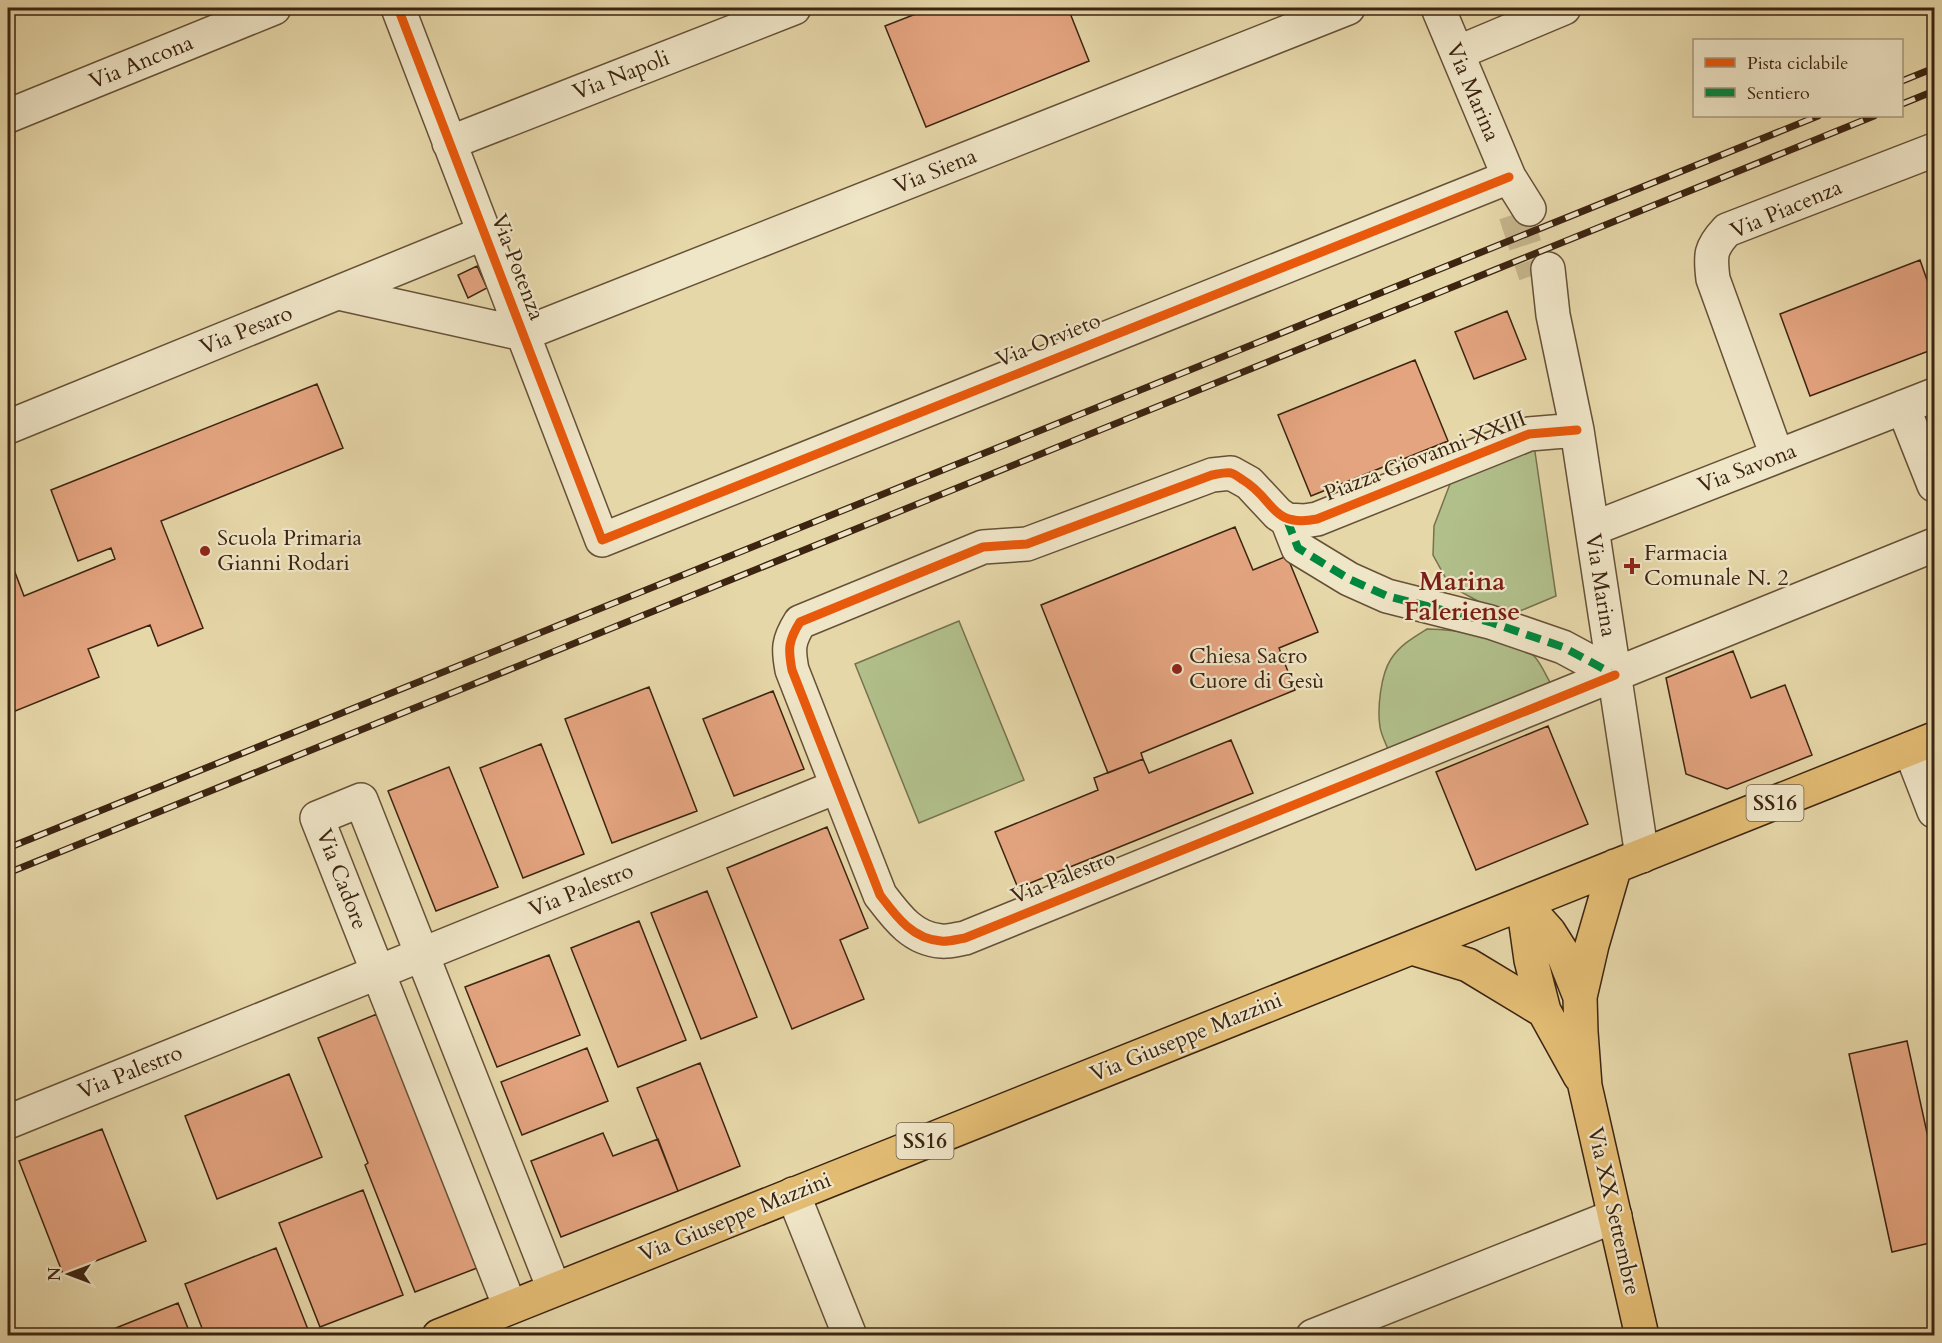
<svg xmlns="http://www.w3.org/2000/svg" width="1942" height="1343" viewBox="0 0 1942 1343" font-family="Cardo,serif">
<style>
.green{fill:#b1bf8b;stroke:#76724e;stroke-width:1.5}
.building{fill:#e4a480;stroke:#3c2411;stroke-width:1.5}
.lines{fill:none;stroke-linecap:round;stroke-linejoin:round}
.minor-tunnel{stroke:#c4b38b;stroke-width:33;stroke-dasharray:33 16;stroke-linecap:butt}
.minor-casing{stroke:#665137;stroke-width:36}
.major-casing{stroke:#3c2411;stroke-width:36}
.minor{stroke:#efe5c7;stroke-width:33}
.major{stroke:#e3bc74;stroke-width:33}
.rail-casing{stroke:#3c2411;stroke-width:7}
.rail{stroke:#efe5c7;stroke-width:4.5;stroke-dasharray:14;stroke-linecap:butt}
.quiet{stroke:#00873e;stroke-width:8;stroke-dasharray:15 8;stroke-linecap:butt}
.cycleway-casing{stroke:#efe5c7;stroke-width:13}
.cycleway{stroke:#e8590c;stroke-width:9}
.poi-dot{fill:#8f2418;stroke:#efe5c7;stroke-width:2}
.labels{text-anchor:middle;dominant-baseline:central;stroke-width:4.5;stroke-linejoin:round;paint-order:stroke}
.shield{fill:#efe5c7;stroke:#725e48;stroke-width:1.5}
.shield-label{font-size:21px;font-weight:bold;fill:#3c2411}
.street-label{font-size:22px;fill:#3c2411;stroke:#efe5c7}
.poi-label{font-size:22px;fill:#3c2411;stroke:#efe5c7;text-anchor:start}
.quarter-label{font-size:26px;font-weight:bold;fill:#7a1f14;stroke:#efe5c7}
</style>
<rect width="100%" height="100%" fill="#e6d7a9"/>
<filter id="stains"><feTurbulence type="fractalNoise" baseFrequency=".00333" numOctaves="4"/><feColorMatrix values="0 0 0 0 .2 0 0 0 0 .09 0 0 0 0 .02 0 0 0 .5 -.17"/></filter>
<radialGradient id="worn" r=".72"><stop offset=".6" stop-color="#630" stop-opacity="0"/><stop offset="1" stop-color="#630" stop-opacity=".3"/></radialGradient>
<path class="green" d="M 1534,445 L 1556,596 L 1520,611 L 1487,606 L 1450,586 L 1433,555 L 1434,526 L 1453,476 Z
M 959,621 L 1024,780 L 919,823 L 855,664 Z
M 1427,629 C 1453,629 1515,638 1534,656 C 1541,663 1546,676 1551,684 L 1388,749 C 1385,742 1381,734 1380,727 C 1377,708 1381,674 1391,659 C 1400,645 1414,637 1427,629 Z"/>
<path class="building" d="M 931,8 L 1068,8 L 1089,61 L 926,127 L 885,26 Z
M 1920,260 L 1934,300 L 1934,349 L 1810,396 L 1780,314 Z
M 477,266 L 487,288 L 468,298 L 458,275 Z
M 1507,311 L 1526,359 L 1474,379 L 1455,332 Z
M 1415,360 L 1448,441 L 1311,496 L 1278,415 Z
M 317,384 L 343,448 L 161,521 L 203,628 L 158,646 L 150,625 L 88,649 L 99,677 L 8,714 L 8,554 L 24,596 L 115,559 L 111,548 L 78,561 L 51,490 Z
M 1235,527 L 1253,570 L 1287,556 L 1318,632 L 1279,648 L 1295,690 L 1141,753 L 1143,759 L 1108,773 L 1041,605 Z
M 1733,651 L 1751,698 L 1785,685 L 1812,755 L 1727,789 L 1686,774 L 1666,678 Z
M 649,687 L 697,811 L 612,843 L 565,719 Z
M 773,691 L 804,769 L 734,796 L 703,719 Z
M 1548,726 L 1588,824 L 1476,870 L 1436,772 Z
M 1231,740 L 1253,793 L 1018,888 L 995,832 L 1098,790 L 1094,778 L 1143,759 L 1149,773 Z
M 541,744 L 584,854 L 523,878 L 480,768 Z
M 449,767 L 498,887 L 436,911 L 388,791 Z
M 827,827 L 868,928 L 840,940 L 864,999 L 792,1029 L 727,868 Z
M 707,891 L 757,1017 L 701,1039 L 651,913 Z
M 639,921 L 686,1040 L 618,1067 L 571,948 Z
M 549,955 L 580,1035 L 497,1067 L 465,987 Z
M 377,1014 L 477,1268 L 415,1292 L 365,1165 L 368,1163 L 318,1038 Z
M 1907,1041 L 1934,1165 L 1934,1242 L 1892,1252 L 1849,1054 Z
M 587,1048 L 608,1101 L 522,1135 L 501,1082 Z
M 700,1063 L 740,1166 L 678,1191 L 637,1088 Z
M 289,1074 L 322,1157 L 217,1199 L 185,1116 Z
M 102,1129 L 146,1241 L 63,1274 L 19,1161 Z
M 603,1133 L 613,1156 L 658,1139 L 678,1191 L 561,1237 L 531,1161 Z
M 363,1190 L 403,1295 L 320,1327 L 279,1223 Z
M 276,1248 L 309,1332 L 300,1336 L 205,1336 L 185,1284 Z
M 178,1303 L 191,1336 L 96,1336 Z"/>
<g class="lines">
<path class="minor-tunnel" d="M 1515,214 L 1535,275"/>
<defs>
<path id="minor" d="M 398,8 L 602,540 L 1509,177
M 1438,8 L 1509,177 L 1529,209
M 1457,53 L 1564,8
M 8,116 L 274,8
M 449,143 L 794,8
M 1548,269 L 1553,315 L 1577,430 L 1642,856
M 338,293 L 523,334 L 1348,8
M 1903,407 L 1934,485
M 8,427 L 484,233
M 1777,456 L 1713,279 C 1710,255 1710,248 1727,230 L 1934,150
M 1287,520 L 1304,521 L 1317,519 L 1529,434 L 1577,430
M 1592,529 L 1934,395
M 1615,675 L 1563,647 L 1490,622 L 1387,596 L 1349,579 L 1298,548 L 1287,520 L 1278,514 L 1249,483 L 1231,473 L 1212,475 L 1027,544 L 983,547 L 800,622 C 788,641 788,649 792,670 L 880,895 C 896,916 912,939 941,941 C 948,942 958,939 965,938 L 1934,545
M 1910,749 L 1934,811
M 8,1122 L 836,787
M 793,1194 L 850,1336
M 510,1307 L 317,818 L 361,800 L 554,1289
M 1313,1336 L 1615,1216"/>
<path id="major" d="M 1615,866 L 1592,945 L 1580,997 L 1581,1032 L 1585,1086 L 1642,1336
M 1523,903 L 1549,932 L 1563,954 L 1580,997
M 1523,903 L 1531,960 L 1544,1011
M 1412,948 L 1468,965 L 1544,1011 L 1580,1076
M 439,1336 L 1934,739"/>
</defs>
<use href="#minor" class="minor-casing"/>
<use href="#major" class="major-casing"/>
<use href="#minor" class="minor"/>
<use href="#major" class="major"/>
<defs>
<path id="rail" d="M 1902,81 L 1934,68
M 1902,104 L 1934,91
M 8,848 L 1818,116
M 8,873 L 1874,116"/>
</defs>
<use href="#rail" class="rail-casing"/>
<use href="#rail" class="rail"/>
<path class="quiet" d="M 1287,520 L 1298,548 L 1349,579 L 1387,596 L 1490,622 L 1563,647 L 1615,675"/>
<defs>
<path id="cycleway" d="M 398,8 L 602,540 L 1509,177
M 1577,430 L 1529,434 L 1317,519 C 1270,528 1275,499 1243,480 C 1240,478 1235,474 1231,473 C 1226,472 1218,474 1212,475 L 1027,544 L 983,547 L 800,622 C 788,641 788,649 792,670 L 880,895 C 896,916 912,939 941,941 C 948,942 958,939 965,938 L 1615,675"/>
</defs>
<use href="#cycleway" class="cycleway-casing"/>
<use href="#cycleway" class="cycleway"/>
</g>
<g class="poi-dot">
<circle cx="205" cy="551" r="6"/>
<path d="M1629 557h6v6h6v6h-6v6h-6v-6h-6v-6h6z"/>
<circle cx="1177" cy="669" r="6"/>
</g>
<g class="labels">
<g class="shield">
<rect x="1746.5" y="785" width="57" height="36" rx="4.5"/>
<rect x="896.5" y="1123" width="57" height="36" rx="4.5"/>
</g>
<g class="shield-label">
<text x="1775" y="803">SS16</text>
<text x="925" y="1141">SS16</text>
</g>
<g class="street-label">
<text transform="translate(141 62) rotate(-22)">Via Ancona</text>
<text transform="translate(621 75) rotate(-21)">Via Napoli</text>
<text transform="translate(1473 92) rotate(67)">Via Marina</text>
<text transform="translate(935 171) rotate(-22)">Via Siena</text>
<text transform="translate(1786 209) rotate(-23)">Via Piacenza</text>
<text transform="translate(518 267) rotate(69)">Via Potenza</text>
<text transform="translate(246 330) rotate(-22)">Via Pesaro</text>
<text transform="translate(1048 340) rotate(-22)">Via Orvieto</text>
<text transform="translate(1425 456) rotate(-21)">Piazza Giovanni XXIII</text>
<text transform="translate(1747 468) rotate(-21)">Via Savona</text>
<text transform="translate(1601 585) rotate(81)">Via Marina</text>
<text transform="translate(1063 877) rotate(-22)">Via Palestro</text>
<text transform="translate(342 879) rotate(69)">Via Cadore</text>
<text transform="translate(581 890) rotate(-22)">Via Palestro</text>
<text transform="translate(1186 1037) rotate(-22)">Via Giuseppe Mazzini</text>
<text transform="translate(130 1072) rotate(-22)">Via Palestro</text>
<text transform="translate(1614 1211) rotate(77)">Via XX Settembre</text>
<text transform="translate(735 1217) rotate(-22)">Via Giuseppe Mazzini</text>
</g>
<g class="poi-label">
<text x="217" y="538">Scuola Primaria<tspan x="217" dy="25">Gianni Rodari</tspan></text>
<text x="1644" y="553">Farmacia<tspan x="1644" dy="25">Comunale N. 2</tspan></text>
<text x="1189" y="656">Chiesa Sacro<tspan x="1189" dy="25">Cuore di Gesù</tspan></text>
</g>
<g class="quarter-label">
<text x="1462" y="581">Marina<tspan x="1462" dy="30">Faleriense</tspan></text>
</g>
</g>
<rect width="1942" height="1343" fill="none" stroke="#e6d7a9" stroke-width="30"/>
<rect x="9" y="9" width="1924" height="1325" fill="none" stroke="#3c2411" stroke-width="3"/>
<rect x="15" y="15" width="1912" height="1313" fill="none" stroke="#3c2411" stroke-width="1.5"/>
<rect x="1693" y="39" width="210" height="78" fill="#efe5c7" stroke="#a7987e" stroke-width="1.5"/>
<rect x="1705" y="58" width="30" height="9" fill="#e8590c" stroke="#a7987e" stroke-width="1.5"/>
<text x="1747" y="69" font-size="18" fill="#3c2411">Pista ciclabile</text>
<rect x="1705" y="88" width="30" height="9" fill="#00873e" stroke="#a7987e" stroke-width="1.5"/>
<text x="1747" y="99" font-size="18" fill="#3c2411">Sentiero</text>
<g transform="translate(69 1274) rotate(270)" stroke="#efe5c7" stroke-width="4.5" paint-order="stroke">
<path d="M0-4.5L10 22L0 15L-10 22Z" fill="#3c2411"/>
<text y="-9" font-size="16" font-weight="bold" text-anchor="middle" fill="#3c2411">N</text>
</g>
<rect width="100%" height="100%" filter="url(#stains)"/>
<rect width="100%" height="100%" fill="url(#worn)"/>
</svg>
